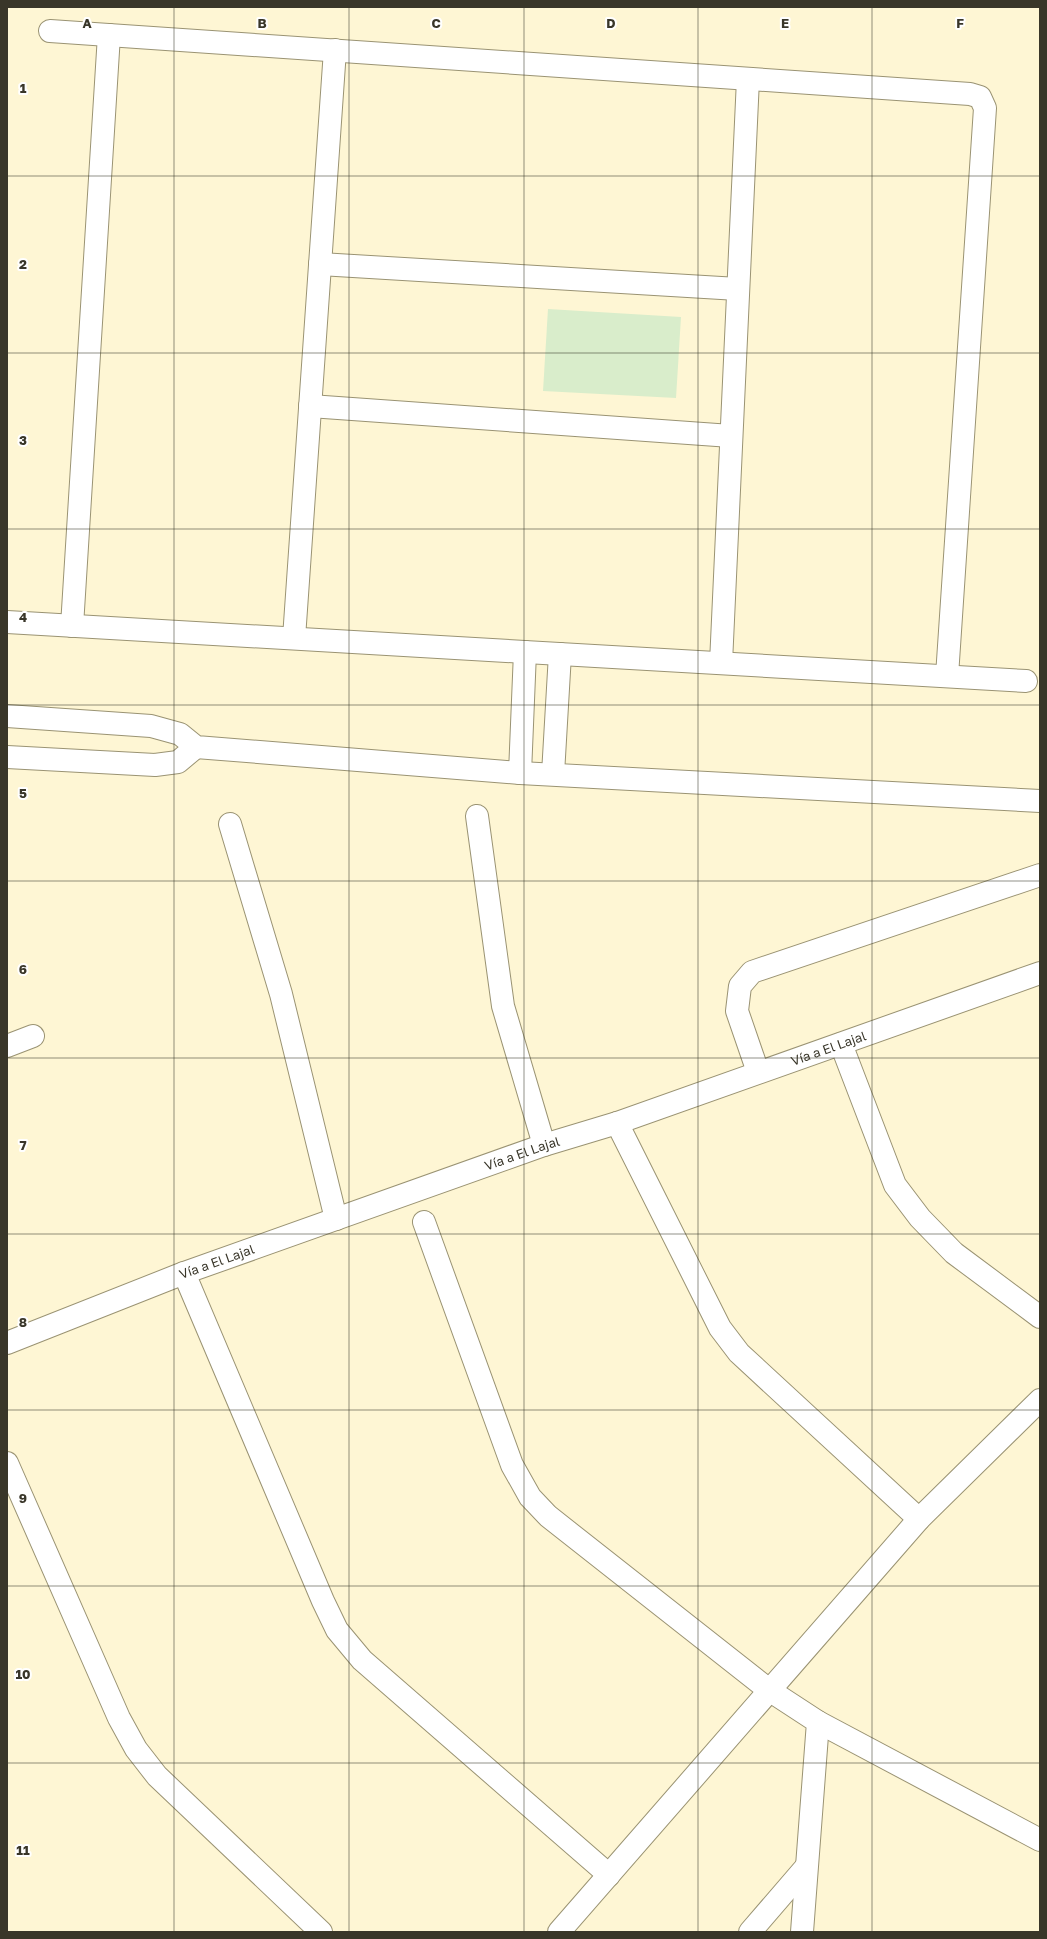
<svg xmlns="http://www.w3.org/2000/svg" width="1047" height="1939" viewBox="0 0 1047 1939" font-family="'Golos Text',sans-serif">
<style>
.green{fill:#d9edcb}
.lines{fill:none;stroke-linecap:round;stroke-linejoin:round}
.street-casing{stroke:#9a9373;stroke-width:24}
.street{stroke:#fff;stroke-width:22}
.grid{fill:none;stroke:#393629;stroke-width:1;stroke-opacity:0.55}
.labels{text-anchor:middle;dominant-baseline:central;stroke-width:4;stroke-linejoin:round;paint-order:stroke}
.street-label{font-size:13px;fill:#393629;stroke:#fff}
.grid-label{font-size:13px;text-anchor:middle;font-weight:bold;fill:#393629;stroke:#fff;stroke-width:4;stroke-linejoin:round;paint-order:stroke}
</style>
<rect width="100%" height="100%" fill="#fef6d4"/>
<path class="green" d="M 548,309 L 681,317 L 676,398 L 543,391 Z"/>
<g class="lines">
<defs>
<g id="street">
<path d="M 50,31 L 970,94 L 980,97 L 985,108 L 947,676"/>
<path d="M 320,264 L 738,289"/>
<path d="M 310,406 L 731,436"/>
<path d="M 7,622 L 1026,681"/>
<path d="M 72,626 L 109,35"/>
<path d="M 294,638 L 335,50"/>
<path d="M 721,663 L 748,79"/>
<path d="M 7,716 L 151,726 L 180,734 L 196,747 L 520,773 L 1040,801"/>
<path d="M 7,757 L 155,765 L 178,762 L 196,747"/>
<path d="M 520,773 L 525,652"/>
<path d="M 553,774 L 560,654"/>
<path d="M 477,816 L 503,1006 L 544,1145"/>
<path d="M 230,824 L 281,994 L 336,1219"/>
<path d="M 841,1044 L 895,1185 L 920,1218 L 954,1253 L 1040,1317"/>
<path d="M 7,1046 L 33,1036"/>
<path d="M 758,1072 L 737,1011 L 740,986 L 752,972 L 1040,875"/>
<path d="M 617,1123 L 720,1328 L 739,1353 L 919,1519"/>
<path d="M 424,1222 L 512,1465 L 530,1497 L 548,1516 L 769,1690 L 818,1722 L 802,1932"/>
<path d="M 184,1273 L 323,1601 L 337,1630 L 362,1660 L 609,1875"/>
<path id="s1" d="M 7,1343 L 184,1273 L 544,1145 L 617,1123 L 1040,973"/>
<path d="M 7,1463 L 119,1718 L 136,1749 L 157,1776 L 321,1932"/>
<path d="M 818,1722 L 1040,1840"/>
<path d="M 559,1932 L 919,1519 L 1040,1400"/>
<path d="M 750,1932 L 806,1867"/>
</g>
</defs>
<use href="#street" class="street-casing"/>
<use href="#street" class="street"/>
</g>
<path class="grid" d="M 174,7 L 174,1932M 349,7 L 349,1932M 524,7 L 524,1932M 698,7 L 698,1932M 872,7 L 872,1932M 7,176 L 1040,176M 7,353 L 1040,353M 7,529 L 1040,529M 7,705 L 1040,705M 7,881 L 1040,881M 7,1058 L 1040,1058M 7,1234 L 1040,1234M 7,1410 L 1040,1410M 7,1586 L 1040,1586M 7,1763 L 1040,1763"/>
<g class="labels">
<g class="street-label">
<text stroke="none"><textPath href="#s1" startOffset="873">Vía a El Lajal</textPath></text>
<text stroke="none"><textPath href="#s1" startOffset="549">Vía a El Lajal</textPath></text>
<text stroke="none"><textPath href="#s1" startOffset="225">Vía a El Lajal</textPath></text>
</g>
</g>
<g class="grid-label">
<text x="87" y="28">A</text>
<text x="262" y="28">B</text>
<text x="436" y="28">C</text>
<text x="611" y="28">D</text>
<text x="785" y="28">E</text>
<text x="960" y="28">F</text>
<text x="23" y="93">1</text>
<text x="23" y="269">2</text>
<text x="23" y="445">3</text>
<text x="23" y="622">4</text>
<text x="23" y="798">5</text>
<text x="23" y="974">6</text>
<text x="23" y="1150">7</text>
<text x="23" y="1327">8</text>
<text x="23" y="1503">9</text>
<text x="23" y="1679">10</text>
<text x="23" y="1855">11</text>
</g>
<rect width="1047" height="1939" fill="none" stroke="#393629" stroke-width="16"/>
</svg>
